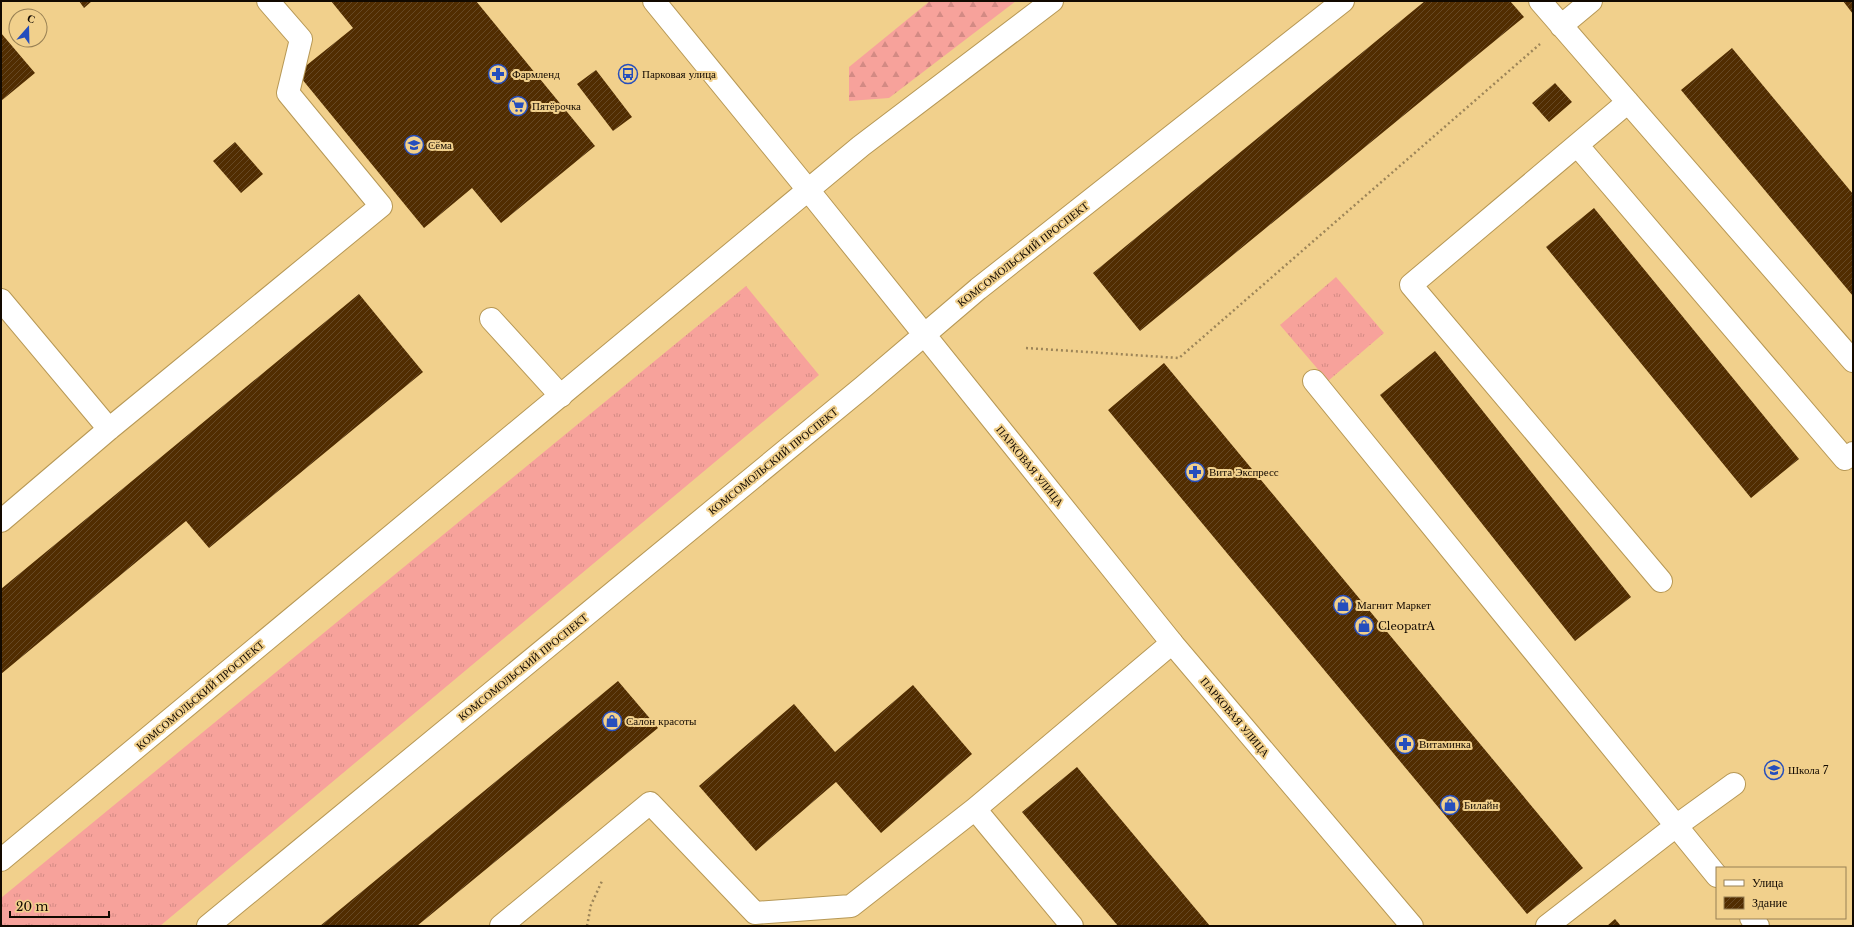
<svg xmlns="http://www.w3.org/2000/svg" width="1854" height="927" viewBox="0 0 1854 927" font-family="'Libre Baskerville',serif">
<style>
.grass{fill:url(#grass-tufts)}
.forest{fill:url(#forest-firs)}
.building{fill:url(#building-hatch)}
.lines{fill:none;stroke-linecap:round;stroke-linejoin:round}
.minor-casing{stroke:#b79855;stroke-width:24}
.major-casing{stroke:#b79855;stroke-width:24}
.path{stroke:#9d8558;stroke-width:2.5;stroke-dasharray:2 3;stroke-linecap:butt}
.minor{stroke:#fff;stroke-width:22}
.major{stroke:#fff;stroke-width:22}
.labels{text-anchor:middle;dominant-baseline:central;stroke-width:4;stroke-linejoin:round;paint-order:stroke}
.poi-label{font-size:11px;fill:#120900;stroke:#f1d08c;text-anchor:start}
.street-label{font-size:11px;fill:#120900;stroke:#f1d08c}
</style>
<defs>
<pattern id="grass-tufts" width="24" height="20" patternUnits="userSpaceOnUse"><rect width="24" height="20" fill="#f7a29b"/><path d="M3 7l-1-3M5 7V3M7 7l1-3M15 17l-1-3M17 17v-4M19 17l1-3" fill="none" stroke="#d38a84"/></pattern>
<pattern id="forest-firs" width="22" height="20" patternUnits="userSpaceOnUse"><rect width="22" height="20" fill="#f7a29b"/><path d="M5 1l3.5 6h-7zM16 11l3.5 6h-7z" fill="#d38a84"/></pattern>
<pattern id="building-hatch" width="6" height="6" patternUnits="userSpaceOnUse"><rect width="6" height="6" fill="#512d01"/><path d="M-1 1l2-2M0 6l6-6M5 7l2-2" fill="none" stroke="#664824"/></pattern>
</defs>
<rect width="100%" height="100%" fill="#f1d08c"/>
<path class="grass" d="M 1336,277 L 1384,333 L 1328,381 L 1280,325 Z
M 746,286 L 819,375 L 160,926 L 1,926 L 1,898 Z"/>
<path class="forest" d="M 930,1 L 1016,1 L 889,98 L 849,101 L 849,67 Z"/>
<path class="building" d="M 79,1 L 92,1 L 84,8 Z
M 331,1 L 476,1 L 595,146 L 501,223 L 472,188 L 424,228 L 297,73 L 353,28 Z
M 1425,1 L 1510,1 L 1524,17 L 1140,331 L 1093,273 Z
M 1843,1 L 1853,1 L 1853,14 Z
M 1,33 L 35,73 L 1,101 Z
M 1732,48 L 1853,194 L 1853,296 L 1681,90 Z
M 596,70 L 632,117 L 613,131 L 577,84 Z
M 1555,83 L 1572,102 L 1549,122 L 1532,103 Z
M 235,142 L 263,174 L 241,193 L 213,161 Z
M 1594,208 L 1799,459 L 1751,498 L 1546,247 Z
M 359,294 L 423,372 L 209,548 L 186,521 L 1,674 L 1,589 Z
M 1435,351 L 1631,597 L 1575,641 L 1380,395 Z
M 1164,363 L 1583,868 L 1527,914 L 1108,410 Z
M 618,681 L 658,728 L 417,926 L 320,926 Z
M 913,685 L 972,754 L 881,833 L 836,782 L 756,851 L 699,786 L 794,704 L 835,752 Z
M 1077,767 L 1210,926 L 1118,926 L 1022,812 Z
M 1615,919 L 1621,926 L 1607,926 Z"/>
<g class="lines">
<defs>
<path id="minor" d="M 1540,1 L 1853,361
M 1561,26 L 1591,1
M 1628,102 L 1411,285 L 1661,581
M 1577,145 L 1845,459 L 1853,453
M 1,300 L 109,429
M 491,319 L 561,396
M 1314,381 L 1717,876
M 1,521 L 109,429 L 381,206 L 288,93 L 301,39 L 268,1
M 975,809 L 1172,643
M 1751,918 L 1758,926
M 501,926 L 650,803 L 755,913 L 851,906 L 975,809 L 1072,926
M 1547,926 L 1676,826 L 1734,784"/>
<path id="major" d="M 654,1 L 809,191 L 1172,643 L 1412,926
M 1,860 L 861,146 L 1052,1
M 208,926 L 863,387 L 978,289 L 1343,1"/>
</defs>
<use href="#minor" class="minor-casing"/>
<use href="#major" class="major-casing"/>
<path class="path" d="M 1026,348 L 1179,358 L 1540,44
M 587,926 L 591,905 L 602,881"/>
<use href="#minor" class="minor"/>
<use href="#major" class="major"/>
</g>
<defs>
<symbol id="pharmacy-ring" viewBox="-11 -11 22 22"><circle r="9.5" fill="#f1d08c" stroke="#254ebd" stroke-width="1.5"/><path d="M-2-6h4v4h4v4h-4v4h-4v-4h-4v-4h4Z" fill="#254ebd"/></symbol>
<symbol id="bus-ring" viewBox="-11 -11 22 22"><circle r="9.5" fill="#f1d08c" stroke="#254ebd" stroke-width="1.5"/><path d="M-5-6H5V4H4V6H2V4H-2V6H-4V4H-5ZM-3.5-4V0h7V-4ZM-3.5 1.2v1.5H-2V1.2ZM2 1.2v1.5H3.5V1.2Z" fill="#254ebd"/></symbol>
<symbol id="supermarket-ring" viewBox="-11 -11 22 22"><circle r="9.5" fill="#f1d08c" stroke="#254ebd" stroke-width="1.5"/><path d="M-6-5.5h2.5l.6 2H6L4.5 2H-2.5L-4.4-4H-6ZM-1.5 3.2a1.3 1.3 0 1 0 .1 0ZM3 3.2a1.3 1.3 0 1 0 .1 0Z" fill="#254ebd"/></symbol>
<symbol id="school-ring" viewBox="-11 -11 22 22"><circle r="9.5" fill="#f1d08c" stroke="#254ebd" stroke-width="1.5"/><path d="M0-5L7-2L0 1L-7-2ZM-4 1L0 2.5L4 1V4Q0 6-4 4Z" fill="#254ebd"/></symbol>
<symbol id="shop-ring" viewBox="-11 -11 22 22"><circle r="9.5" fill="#f1d08c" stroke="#254ebd" stroke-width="1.5"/><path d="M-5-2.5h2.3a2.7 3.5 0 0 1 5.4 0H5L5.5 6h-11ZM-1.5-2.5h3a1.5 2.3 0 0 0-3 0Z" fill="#254ebd"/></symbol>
</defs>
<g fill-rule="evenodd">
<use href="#pharmacy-ring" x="487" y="63" width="22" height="22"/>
<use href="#bus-ring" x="617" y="63" width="22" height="22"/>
<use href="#supermarket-ring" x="507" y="95" width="22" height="22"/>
<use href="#school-ring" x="403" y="134" width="22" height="22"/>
<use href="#pharmacy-ring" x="1184" y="461" width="22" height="22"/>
<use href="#shop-ring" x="1332" y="594" width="22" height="22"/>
<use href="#shop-ring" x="1353" y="615" width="22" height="22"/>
<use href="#shop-ring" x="601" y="710" width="22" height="22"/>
<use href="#pharmacy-ring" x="1394" y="733" width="22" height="22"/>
<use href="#school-ring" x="1763" y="759" width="22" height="22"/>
<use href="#shop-ring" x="1439" y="794" width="22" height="22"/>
</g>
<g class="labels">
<g class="poi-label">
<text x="512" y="74">Фармленд</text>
<text x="642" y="74">Парковая улица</text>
<text x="532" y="106">Пятёрочка</text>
<text x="428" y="145">Сёма</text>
<text x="1209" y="472">Вита Экспресс</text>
<text x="1357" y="605">Магнит Маркет</text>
<text x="1378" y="626">CleopatrA</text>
<text x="626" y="721">Салон красоты</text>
<text x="1419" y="744">Витаминка</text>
<text x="1788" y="770">Школа 7</text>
<text x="1464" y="805">Билайн</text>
</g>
<g class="street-label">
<text transform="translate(1023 254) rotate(-38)">КОМСОМОЛЬСКИЙ ПРОСПЕКТ</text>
<text transform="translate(773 461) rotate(-39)">КОМСОМОЛЬСКИЙ ПРОСПЕКТ</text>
<text transform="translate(1030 466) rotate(51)">ПАРКОВАЯ УЛИЦА</text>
<text transform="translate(523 667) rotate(-39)">КОМСОМОЛЬСКИЙ ПРОСПЕКТ</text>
<text transform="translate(200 695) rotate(-40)">КОМСОМОЛЬСКИЙ ПРОСПЕКТ</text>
<text transform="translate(1235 717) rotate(50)">ПАРКОВАЯ УЛИЦА</text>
</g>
</g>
<rect width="1854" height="927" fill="none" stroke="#120900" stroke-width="4"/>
<rect x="1716" y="867" width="130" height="52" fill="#f1d08c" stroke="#988054"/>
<rect x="1724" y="880" width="20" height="6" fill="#ffffff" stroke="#988054"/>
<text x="1752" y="887" font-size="12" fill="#120900">Улица</text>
<rect x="1724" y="897" width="20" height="12" fill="url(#building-hatch)" stroke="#988054"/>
<text x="1752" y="907" font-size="12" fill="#120900">Здание</text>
<g transform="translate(28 28) rotate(20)"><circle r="19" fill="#f1d08c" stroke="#988054"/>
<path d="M0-3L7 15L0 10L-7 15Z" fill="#254ebd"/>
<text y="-6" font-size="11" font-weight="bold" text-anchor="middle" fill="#120900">С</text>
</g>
<path d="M10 911v6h99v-6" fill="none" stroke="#120900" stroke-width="2"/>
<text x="16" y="911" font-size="12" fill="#120900" stroke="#f1d08c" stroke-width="3" paint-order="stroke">20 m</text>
</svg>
